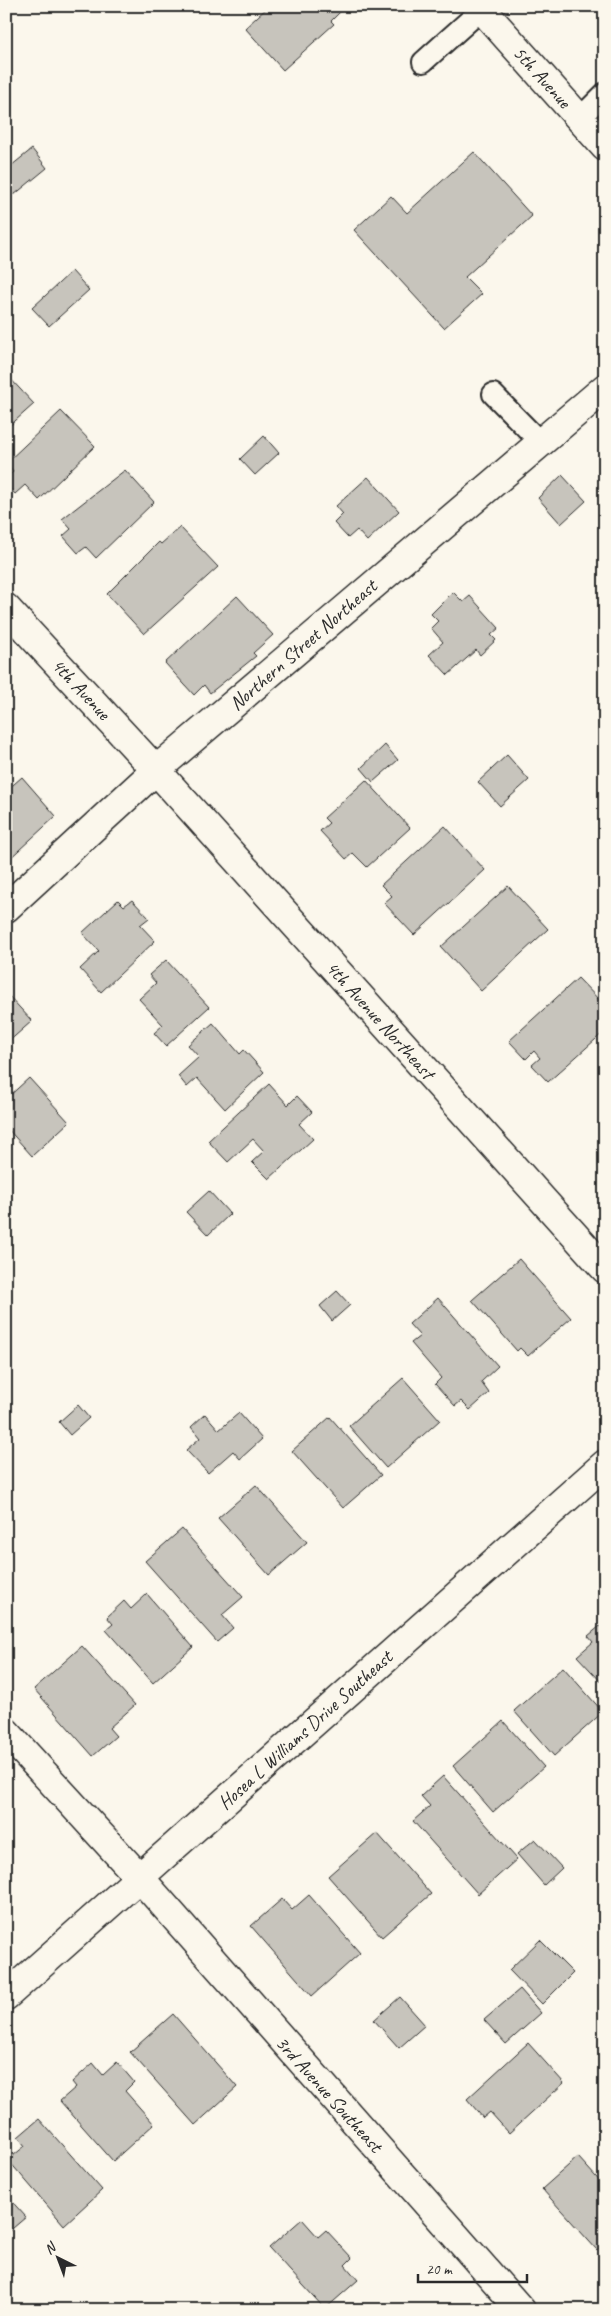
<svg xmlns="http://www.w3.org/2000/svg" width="611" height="2316" viewBox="0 0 611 2316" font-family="Caveat,sans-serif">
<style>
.building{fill:#c7c4bc;stroke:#2b2b2b}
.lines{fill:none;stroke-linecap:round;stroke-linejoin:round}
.service-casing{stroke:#2b2b2b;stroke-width:24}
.minor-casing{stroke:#2b2b2b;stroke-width:31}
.tertiary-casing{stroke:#2b2b2b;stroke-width:31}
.service{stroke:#fbf7ec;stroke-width:20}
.minor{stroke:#fbf7ec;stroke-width:28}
.tertiary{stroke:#fbf7ec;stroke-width:28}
.labels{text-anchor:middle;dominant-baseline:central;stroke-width:4.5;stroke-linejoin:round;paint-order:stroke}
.street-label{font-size:20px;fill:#2b2b2b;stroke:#fbf7ec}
</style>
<rect width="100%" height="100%" fill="#fbf7ec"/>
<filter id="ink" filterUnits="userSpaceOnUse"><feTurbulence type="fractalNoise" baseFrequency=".02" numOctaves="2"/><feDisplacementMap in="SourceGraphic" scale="10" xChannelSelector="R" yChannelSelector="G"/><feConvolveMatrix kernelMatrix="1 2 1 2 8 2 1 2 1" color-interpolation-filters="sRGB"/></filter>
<g filter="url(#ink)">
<path class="building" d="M 269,6 L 342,6 L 344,8 L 331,21 L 334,24 L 283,70 L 245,28 Z
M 32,149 L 47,168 L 14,195 L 6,185 L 6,170 Z
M 474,152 L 532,216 L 465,277 L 482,294 L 444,328 L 354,230 L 391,196 L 407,213 Z
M 72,271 L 89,290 L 49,326 L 32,308 Z
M 6,374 L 34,404 L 6,429 Z
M 61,411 L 95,446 L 39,500 L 25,485 L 15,494 L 6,484 L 6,479 L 13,472 L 6,463 Z
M 264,436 L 279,453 L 255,475 L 240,459 Z
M 125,470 L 154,502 L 96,558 L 86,547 L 78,553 L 63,536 L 71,529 L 62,519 Z
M 562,475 L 586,501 L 561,524 L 538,498 Z
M 368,477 L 399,511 L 367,541 L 357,530 L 348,538 L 334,523 L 343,514 L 336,506 Z
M 180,527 L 218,567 L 144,634 L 107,594 L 159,542 L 161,544 Z
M 453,592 L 463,602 L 470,596 L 499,628 L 491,635 L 496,640 L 480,655 L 476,650 L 448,675 L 429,655 L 443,642 L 431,628 L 438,621 L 431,614 Z
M 237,596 L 273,635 L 253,653 L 256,656 L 210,693 L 204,685 L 194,695 L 165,663 Z
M 385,745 L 398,760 L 373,782 L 361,768 Z
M 507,755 L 529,780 L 500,806 L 478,782 Z
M 22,777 L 56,816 L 6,862 L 6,791 Z
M 366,780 L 410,828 L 367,867 L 353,853 L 346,859 L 320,831 L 329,823 L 324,818 Z
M 445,826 L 485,870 L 414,935 L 384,903 L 392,896 L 381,885 Z
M 508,886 L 548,929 L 481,991 L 441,947 Z
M 118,900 L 124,906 L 132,900 L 149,918 L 140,925 L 155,941 L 101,992 L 80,969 L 99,951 L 82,933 Z
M 166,960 L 209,1007 L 166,1046 L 154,1033 L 163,1025 L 139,999 L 156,983 L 149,975 Z
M 578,978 L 605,1006 L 605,1031 L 548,1082 L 532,1065 L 540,1058 L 534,1051 L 526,1059 L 509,1041 Z
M 8,995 L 32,1021 L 6,1044 L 6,997 Z
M 213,1023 L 240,1054 L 244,1050 L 264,1072 L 225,1109 L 197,1078 L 187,1087 L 178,1076 L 199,1057 L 188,1045 Z
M 29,1078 L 69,1122 L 32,1156 L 6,1127 L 6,1099 Z
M 269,1084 L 288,1105 L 297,1096 L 312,1112 L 299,1124 L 313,1139 L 269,1179 L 252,1162 L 264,1151 L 253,1139 L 228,1162 L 208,1141 Z
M 209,1191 L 230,1214 L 208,1235 L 186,1212 Z
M 519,1259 L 571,1318 L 528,1356 L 520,1348 L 517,1351 L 472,1300 Z
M 337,1291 L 350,1305 L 332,1321 L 320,1306 Z
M 438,1298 L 498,1366 L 481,1382 L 489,1393 L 470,1410 L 461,1401 L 455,1406 L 435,1384 L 441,1378 L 411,1343 L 420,1336 L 409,1324 Z
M 403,1378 L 440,1420 L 386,1468 L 349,1426 Z
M 78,1405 L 89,1418 L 70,1435 L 59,1422 Z
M 239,1413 L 262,1439 L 240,1459 L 233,1451 L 208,1473 L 186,1450 L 200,1438 L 191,1427 L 205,1414 L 219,1430 Z
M 330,1417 L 381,1475 L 343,1508 L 292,1451 Z
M 256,1485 L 307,1542 L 269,1575 L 218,1518 Z
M 182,1529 L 243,1597 L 222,1615 L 233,1628 L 217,1642 L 145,1561 Z
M 147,1594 L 193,1647 L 153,1683 L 106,1630 L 113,1624 L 107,1617 L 124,1601 L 131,1609 Z
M 600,1626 L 605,1630 L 605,1686 L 577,1656 L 593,1642 L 588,1636 Z
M 82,1646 L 135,1705 L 109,1728 L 116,1736 L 93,1756 L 34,1689 Z
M 563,1667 L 603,1712 L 554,1756 L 514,1711 Z
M 503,1721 L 544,1767 L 493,1812 L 453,1766 Z
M 443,1776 L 517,1859 L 478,1894 L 413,1821 L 430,1806 L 421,1796 Z
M 377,1833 L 431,1894 L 382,1937 L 328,1876 Z
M 535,1839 L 562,1868 L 544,1885 L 517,1854 Z
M 309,1895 L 360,1953 L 312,1996 L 251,1926 L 282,1899 L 292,1910 Z
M 540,1940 L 573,1973 L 542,2004 L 509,1970 Z
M 520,1989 L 541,2013 L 506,2044 L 484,2020 Z
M 400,1997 L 425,2025 L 399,2048 L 374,2020 Z
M 173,2014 L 237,2087 L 195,2125 L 130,2052 Z
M 528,2043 L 564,2083 L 509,2133 L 490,2112 L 483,2118 L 467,2099 Z
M 117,2062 L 134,2082 L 125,2091 L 154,2124 L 113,2161 L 60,2101 L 76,2087 L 72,2082 L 93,2063 L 103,2075 Z
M 39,2119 L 102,2190 L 64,2225 L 8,2160 L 25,2146 L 18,2137 Z
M 578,2157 L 605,2187 L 605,2242 L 597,2250 L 542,2189 Z
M 6,2195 L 26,2217 L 6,2234 Z
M 302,2219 L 318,2237 L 326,2230 L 352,2258 L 345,2265 L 358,2280 L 325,2309 L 269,2248 Z"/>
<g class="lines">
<defs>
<path id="service" d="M 423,62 L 482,9
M 579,119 L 605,93
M 493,394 L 540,442"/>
<path id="minor" d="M 479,6 L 605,147
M 6,608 L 156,770 L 605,1269
M 6,908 L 156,770 L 605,388
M 6,1732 L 140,1878 L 521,2310"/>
<path id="tertiary" d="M 6,1996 L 605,1464"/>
</defs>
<use href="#service" class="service-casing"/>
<use href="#minor" class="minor-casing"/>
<use href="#tertiary" class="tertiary-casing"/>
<use href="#service" class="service"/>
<use href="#minor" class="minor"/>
<use href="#tertiary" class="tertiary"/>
</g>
</g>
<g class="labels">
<g class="street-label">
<text transform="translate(542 77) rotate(48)">5th Avenue</text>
<text transform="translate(303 645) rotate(-41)">Northern Street Northeast</text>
<text transform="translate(81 689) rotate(47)">4th Avenue</text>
<text transform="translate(380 1020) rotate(48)">4th Avenue Northeast</text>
<text transform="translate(305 1730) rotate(-42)">Hosea L Williams Drive Southeast</text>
<text transform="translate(329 2094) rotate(48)">3rd Avenue Southeast</text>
</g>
</g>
<rect width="611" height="2316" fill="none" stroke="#fbf7ec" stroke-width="25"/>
<rect x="12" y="12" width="586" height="2291" fill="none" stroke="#2b2b2b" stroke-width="2" filter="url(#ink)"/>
<g transform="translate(58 2258) rotate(318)" stroke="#fbf7ec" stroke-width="4" paint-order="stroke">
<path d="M0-4L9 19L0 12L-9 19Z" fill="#2b2b2b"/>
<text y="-8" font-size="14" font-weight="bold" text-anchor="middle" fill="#2b2b2b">N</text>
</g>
<path d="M418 2274v8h109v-8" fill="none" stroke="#2b2b2b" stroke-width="2.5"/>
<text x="426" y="2274" font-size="15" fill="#2b2b2b" stroke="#fbf7ec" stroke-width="4" paint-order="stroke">20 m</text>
</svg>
